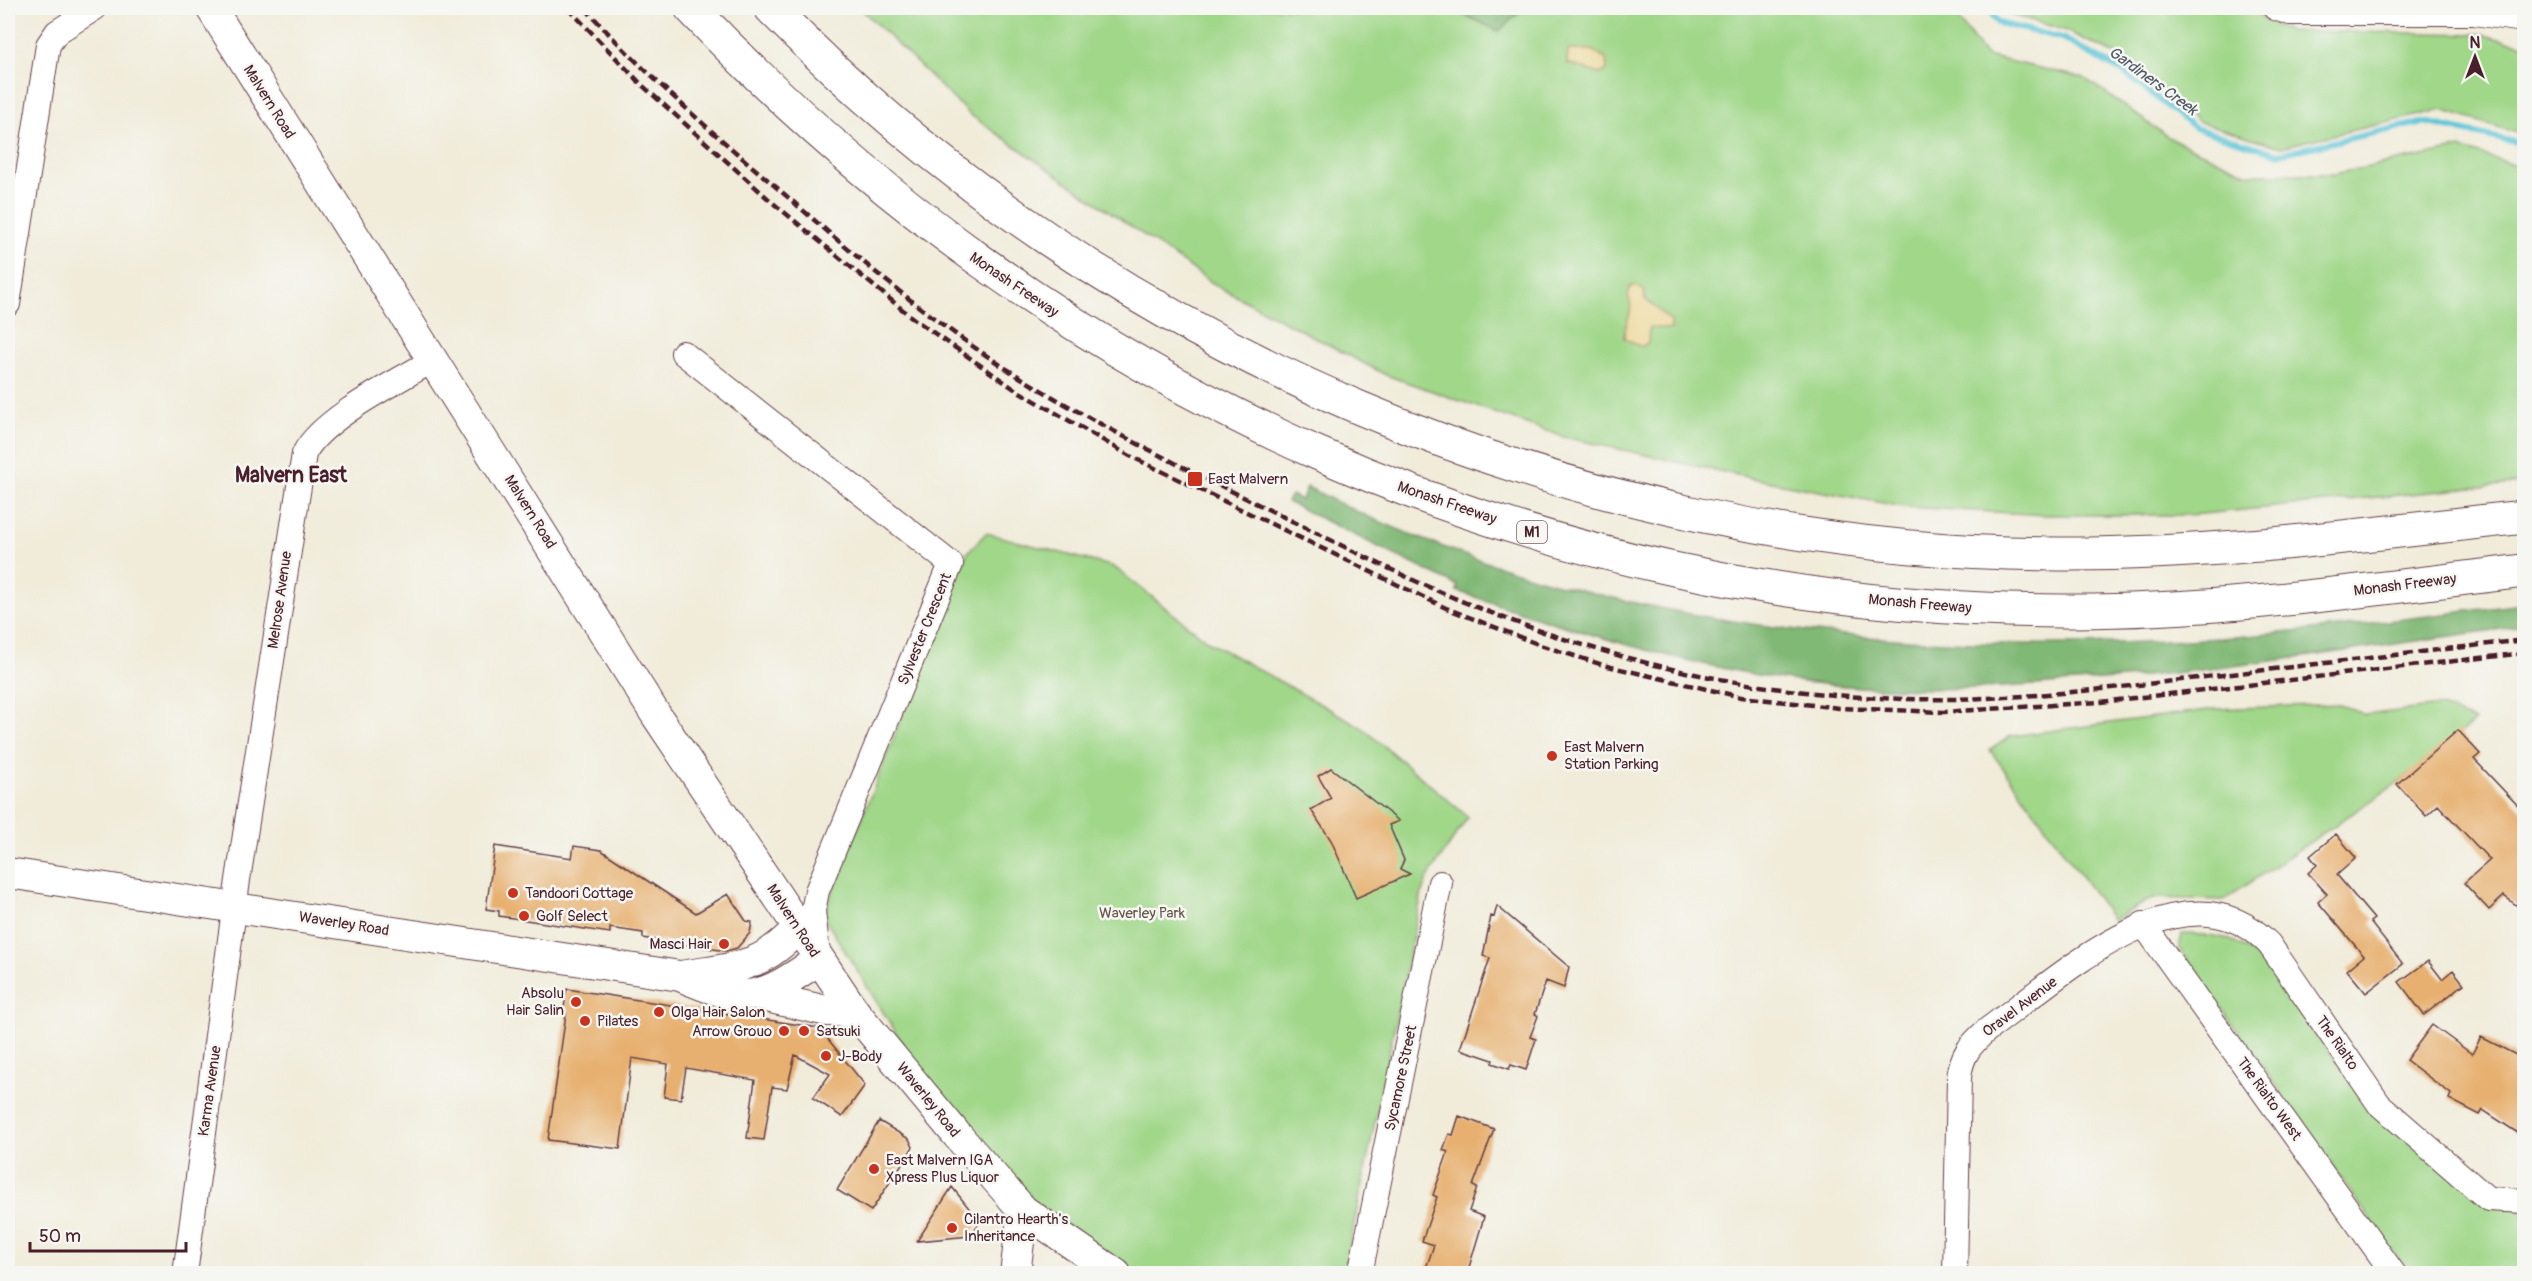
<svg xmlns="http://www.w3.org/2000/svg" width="2532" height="1281" viewBox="0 0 2532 1281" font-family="Pangolin,sans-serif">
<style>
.green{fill:#a0d789;stroke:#757b5a;stroke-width:1.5}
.forest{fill:#80b875;stroke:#656c50;stroke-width:1.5}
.sand{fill:#eeda9e;stroke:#9c7c64;stroke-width:1.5}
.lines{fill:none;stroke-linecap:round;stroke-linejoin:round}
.stream{stroke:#5cc5d8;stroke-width:6}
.building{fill:#e7b070}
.minor-casing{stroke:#633e45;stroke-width:26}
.major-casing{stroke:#633e45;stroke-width:32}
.highway-casing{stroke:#633e45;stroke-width:35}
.minor{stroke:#fff;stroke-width:24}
.major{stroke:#fff;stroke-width:30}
.highway{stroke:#fff;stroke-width:33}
.rail{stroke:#4a1f2b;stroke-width:4.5;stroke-dasharray:9 4.5;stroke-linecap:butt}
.poi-dot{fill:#c8321e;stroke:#f6f6f2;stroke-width:2}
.labels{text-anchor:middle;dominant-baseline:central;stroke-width:5;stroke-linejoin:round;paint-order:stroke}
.shield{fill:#f6f6f2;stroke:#7e6067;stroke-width:1.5}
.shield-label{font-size:14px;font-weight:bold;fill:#4a1f2b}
.street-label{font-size:15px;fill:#4a1f2b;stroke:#f6f6f2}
.poi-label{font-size:15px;fill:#4a1f2b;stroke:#f6f6f2;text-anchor:start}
.park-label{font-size:15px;fill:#645647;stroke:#f6f6f2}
.water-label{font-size:16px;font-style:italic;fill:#505968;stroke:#f6f6f2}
.district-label{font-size:21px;font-weight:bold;fill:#4a1f2b;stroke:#f6f6f2}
</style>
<rect width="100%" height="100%" fill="#f6f6f2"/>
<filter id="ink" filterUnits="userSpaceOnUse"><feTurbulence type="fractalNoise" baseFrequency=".0167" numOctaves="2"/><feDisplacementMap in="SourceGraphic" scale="12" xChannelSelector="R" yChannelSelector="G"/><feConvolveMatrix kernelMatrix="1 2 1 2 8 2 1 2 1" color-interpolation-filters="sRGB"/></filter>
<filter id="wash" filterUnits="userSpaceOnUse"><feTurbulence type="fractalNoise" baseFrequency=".008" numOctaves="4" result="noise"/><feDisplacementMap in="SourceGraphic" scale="24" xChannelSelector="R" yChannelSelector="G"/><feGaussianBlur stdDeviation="1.35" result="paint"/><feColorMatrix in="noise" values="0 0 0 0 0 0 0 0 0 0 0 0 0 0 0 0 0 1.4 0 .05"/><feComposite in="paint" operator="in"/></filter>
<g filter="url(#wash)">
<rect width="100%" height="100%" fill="#f1ecda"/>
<path class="green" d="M 860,8 L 1950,8 L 1986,56 L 2084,78 L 2170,138 L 2249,174 L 2334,174 L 2461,148 L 2524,168 L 2524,483 L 2192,515 L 2047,515 L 1904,507 L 1751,478 L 1564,437 L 1386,375 L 1217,286 L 969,114 Z
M 1999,8 L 2253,8 L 2263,19 L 2289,31 L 2480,34 L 2524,45 L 2524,135 L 2441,110 L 2281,147 L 2200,122 L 2124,58 L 2064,30 L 2002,12 Z
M 986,533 L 1114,567 L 1209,642 L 1360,726 L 1468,817 L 1428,877 L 1422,892 L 1344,1273 L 1136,1273 L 1029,1199 L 913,1060 L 823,916 L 967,553 Z
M 2340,704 L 2365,715 L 2440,706 L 2475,721 L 2399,782 L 2224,900 L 2153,898 L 2113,920 L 1990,750 L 2011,736 L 2215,709 Z
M 2182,934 C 2217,935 2234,935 2260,960 L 2374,1111 L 2524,1213 L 2524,1273 L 2408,1273 L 2179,948 Z"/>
<path class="forest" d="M 1449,8 L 1524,8 L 1499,31 Z
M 1307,487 C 1583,630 1915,659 2220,638 C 2322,631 2423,616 2524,604 L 2524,626 C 2366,647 2208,674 2049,684 C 1968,690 1885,692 1804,682 C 1685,667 1570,629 1457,591 L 1458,586 L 1287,502 L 1291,495 L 1301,500 Z"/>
<path class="sand" d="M 1568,50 L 1592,50 L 1606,59 L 1607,70 L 1600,74 L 1567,63 Z
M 1631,286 L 1637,286 L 1644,291 L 1645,299 L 1671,321 L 1671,329 L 1649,327 L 1648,343 L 1641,347 L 1624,338 C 1624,320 1636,313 1628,295 Z"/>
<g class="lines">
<path class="stream" d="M 1988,8 L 1998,23 L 2062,38 L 2122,71 L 2195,128 L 2279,154 L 2424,122 L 2524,144"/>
</g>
<g id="blocks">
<path class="building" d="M 2458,730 L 2480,754 L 2474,759 L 2524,812 L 2524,911 L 2504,896 L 2489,910 L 2464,883 L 2490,860 L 2438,805 L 2426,816 L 2397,784 Z
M 1331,768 L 1399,821 L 1389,825 L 1404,860 L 1400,869 L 1410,874 L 1356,898 L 1331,840 L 1311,810 L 1331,798 L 1318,776 Z
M 2336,834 L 2356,858 L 2337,875 L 2374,919 L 2370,922 L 2403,964 L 2366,993 L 2347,970 L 2364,956 L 2318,902 L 2327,894 L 2308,873 L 2317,865 L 2310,856 Z
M 495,846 L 572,858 L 574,846 L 601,850 L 696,913 L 728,894 L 746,921 L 752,922 L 750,933 L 737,948 L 726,951 L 643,938 L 643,933 L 610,928 L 610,933 L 499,916 L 499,911 L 486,909 Z
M 1497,906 L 1569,967 L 1564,988 L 1546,981 L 1535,1014 L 1538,1016 L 1530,1037 L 1536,1039 L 1526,1070 L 1511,1065 L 1509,1069 L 1492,1063 L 1493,1060 L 1460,1049 L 1490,958 L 1483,956 L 1491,916 L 1494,917 Z
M 2428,961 L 2442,979 L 2453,970 L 2464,984 L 2424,1015 L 2399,982 Z
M 567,989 L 819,1028 L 865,1085 L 842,1117 L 813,1098 L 830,1074 L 795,1055 L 787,1089 L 772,1087 L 764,1140 L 747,1138 L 755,1080 L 686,1068 L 681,1099 L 664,1097 L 668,1064 L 632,1058 L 620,1149 L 548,1140 L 566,1014 L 563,1014 Z
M 2432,1025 L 2472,1054 L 2481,1037 L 2524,1059 L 2524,1137 L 2483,1110 L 2480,1115 L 2449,1099 L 2451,1094 L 2406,1060 Z
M 1459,1116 L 1494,1129 L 1473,1186 L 1477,1188 L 1469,1211 L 1484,1217 L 1467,1274 L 1424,1274 L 1434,1245 L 1422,1241 L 1437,1197 L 1433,1195 L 1448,1152 L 1443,1150 L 1449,1134 L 1453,1135 Z
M 879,1121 L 909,1139 L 913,1147 L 871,1211 L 837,1190 Z
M 952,1187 L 980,1222 L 970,1236 L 917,1241 Z"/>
</g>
</g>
<g filter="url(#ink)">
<use href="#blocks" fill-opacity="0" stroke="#633e45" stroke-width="1.5"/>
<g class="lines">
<defs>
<path id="minor" d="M 2275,8 L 2290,13 L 2474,13 L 2524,20
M 8,304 L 48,45 L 57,32 L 95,8
M 683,353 L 951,564 L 817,891 L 813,911 L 818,955
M 2143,924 L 2394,1274
M 185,1274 L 238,880 L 304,454 C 320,419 400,380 435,359
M 1360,1274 L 1440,883
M 1955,1274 L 1959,1078 C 1961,1055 1971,1044 1987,1030 C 2058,979 2184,857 2269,944 L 2379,1104 L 2488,1199 L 2524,1201"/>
<path id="major" d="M 211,8 L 656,715 L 855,1012 L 957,1135 L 1023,1210 L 1116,1274
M 8,873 L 680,976 C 747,1005 759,1001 818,960
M 681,976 C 734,967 759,970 798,928
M 758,995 L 827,1011 L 855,1012
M 1015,1274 L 1023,1210"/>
<path id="highway" d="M 691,8 C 1053,390 1535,609 2063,611 C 2218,612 2371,589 2524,571
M 771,8 C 1104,350 1580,551 2058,554 C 2214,555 2369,534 2524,517"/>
</defs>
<use href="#minor" class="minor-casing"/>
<use href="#major" class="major-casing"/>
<use href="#highway" class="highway-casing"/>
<use href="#minor" class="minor"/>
<use href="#major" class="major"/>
<use href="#highway" class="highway"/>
<path class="rail" d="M 568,8 L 642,85 L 773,203 L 914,319 L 1013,388 L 1130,456 L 1446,608 L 1540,645 L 1603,665 L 1741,697 L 1839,708 L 1943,712 L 2100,702 L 2524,653
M 585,8 C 647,77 719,138 790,199 C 860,260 931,321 1010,371 C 1102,429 1199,475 1296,523 C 1348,548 1399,575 1452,597 C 1577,650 1712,686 1848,696 C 1970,706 2092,691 2214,676 C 2317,664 2421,652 2524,640"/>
</g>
</g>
<g class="poi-dot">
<rect x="1187" y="471" width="16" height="16" rx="3"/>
<circle cx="1552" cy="756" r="6"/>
<circle cx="513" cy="893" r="6"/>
<circle cx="524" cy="916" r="6"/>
<circle cx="724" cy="944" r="6"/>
<circle cx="576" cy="1002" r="6"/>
<circle cx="659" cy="1012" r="6"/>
<circle cx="585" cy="1021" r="6"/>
<circle cx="784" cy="1031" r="6"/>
<circle cx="804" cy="1031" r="6"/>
<circle cx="826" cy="1056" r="6"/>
<circle cx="874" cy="1169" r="6"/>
<circle cx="952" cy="1228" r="6"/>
</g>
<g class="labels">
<rect class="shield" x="1517" y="521" width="30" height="22" rx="4.5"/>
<g class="shield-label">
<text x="1532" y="532">M1</text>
</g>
<g class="street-label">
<text transform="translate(269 102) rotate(58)">Malvern Road</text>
<text transform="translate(1014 285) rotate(34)">Monash Freeway</text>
<text transform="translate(1447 503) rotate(19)">Monash Freeway</text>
<text transform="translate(530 512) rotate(58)">Malvern Road</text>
<text transform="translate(2405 585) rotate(-7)">Monash Freeway</text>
<text transform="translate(280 600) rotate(-82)">Melrose Avenue</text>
<text transform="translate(1920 604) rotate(5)">Monash Freeway</text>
<text transform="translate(925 629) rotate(-68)">Sylvester Crescent</text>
<text transform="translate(793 921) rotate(57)">Malvern Road</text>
<text transform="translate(344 924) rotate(9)">Waverley Road</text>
<text transform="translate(2020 1007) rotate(-37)">Oravel Avenue</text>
<text transform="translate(2337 1043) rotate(55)">The Rialto</text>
<text transform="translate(1401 1078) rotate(-78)">Sycamore Street</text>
<text transform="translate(210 1091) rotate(-82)">Karma Avenue</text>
<text transform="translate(2269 1099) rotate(54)">The Rialto West</text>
<text transform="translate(928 1100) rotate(51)">Waverley Road</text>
</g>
<g class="poi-label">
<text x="1208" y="479">East Malvern</text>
<text x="1564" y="747">East Malvern<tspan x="1564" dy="17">Station Parking</tspan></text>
<text x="525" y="893">Tandoori Cottage</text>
<text x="536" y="916">Golf Select</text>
<text x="712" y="944" text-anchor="end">Masci Hair</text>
<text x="564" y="993" text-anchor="end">Absolu<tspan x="564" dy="17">Hair Salin</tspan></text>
<text x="671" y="1012">Olga Hair Salon</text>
<text x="597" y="1021">Pilates</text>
<text x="772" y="1031" text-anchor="end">Arrow Grouo</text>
<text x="816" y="1031">Satsuki</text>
<text x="838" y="1056">J-Body</text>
<text x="886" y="1160">East Malvern IGA<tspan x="886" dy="17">Xpress Plus Liquor</tspan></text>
<text x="964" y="1219">Cilantro Hearth's<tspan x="964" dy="17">Inheritance</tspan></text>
</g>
<g class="park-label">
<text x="1142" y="913">Waverley Park</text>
</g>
<g class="water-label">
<text transform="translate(2153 81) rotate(36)">Gardiners Creek</text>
</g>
<g class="district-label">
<text x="291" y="475">Malvern East</text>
</g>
</g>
<rect width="2532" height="1281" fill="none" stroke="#f6f6f2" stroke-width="30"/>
<g transform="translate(2475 57)" stroke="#f6f6f2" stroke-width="4.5" paint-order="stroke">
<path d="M0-4.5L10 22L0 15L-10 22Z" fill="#4a1f2b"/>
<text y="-9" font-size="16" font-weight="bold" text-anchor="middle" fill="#4a1f2b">N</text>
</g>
<path d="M30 1242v9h156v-9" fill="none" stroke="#4a1f2b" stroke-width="3"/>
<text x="39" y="1242" font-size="18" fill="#4a1f2b" stroke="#f6f6f2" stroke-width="4.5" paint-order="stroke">50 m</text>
</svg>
